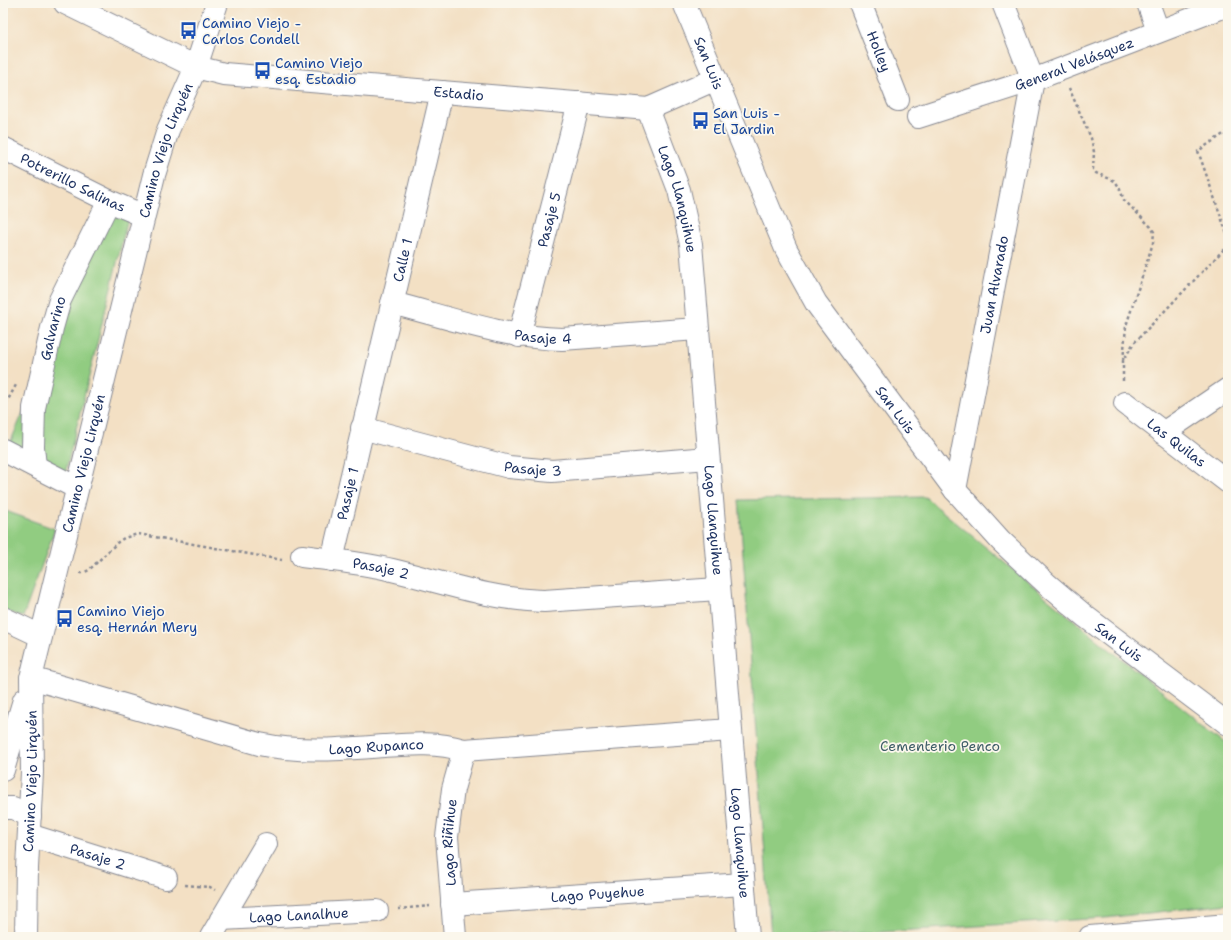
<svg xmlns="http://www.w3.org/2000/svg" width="1231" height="940" viewBox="0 0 1231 940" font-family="'Shantell Sans',sans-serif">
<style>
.green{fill:#91cc81;stroke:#567e70}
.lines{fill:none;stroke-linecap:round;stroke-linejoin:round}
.minor-casing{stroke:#878891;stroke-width:24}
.path{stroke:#878891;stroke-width:2.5;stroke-dasharray:3 3;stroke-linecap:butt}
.minor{stroke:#fff;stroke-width:22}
.labels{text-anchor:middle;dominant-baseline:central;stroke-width:3.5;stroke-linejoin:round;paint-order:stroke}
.transit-label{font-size:14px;fill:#164399;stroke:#fbf7ec;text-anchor:start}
.street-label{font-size:14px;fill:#1b2f5e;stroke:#fbf7ec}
.park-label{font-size:14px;fill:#3e5e68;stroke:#fbf7ec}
</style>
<rect width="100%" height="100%" fill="#fbf7ec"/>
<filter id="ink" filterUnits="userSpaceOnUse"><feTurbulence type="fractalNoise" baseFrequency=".025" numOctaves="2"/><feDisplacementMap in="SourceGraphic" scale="8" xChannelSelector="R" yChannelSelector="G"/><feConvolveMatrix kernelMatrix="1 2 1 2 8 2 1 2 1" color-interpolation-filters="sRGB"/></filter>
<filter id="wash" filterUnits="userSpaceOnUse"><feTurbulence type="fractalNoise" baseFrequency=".012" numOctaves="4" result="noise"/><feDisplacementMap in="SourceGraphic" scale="16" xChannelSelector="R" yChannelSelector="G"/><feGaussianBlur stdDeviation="0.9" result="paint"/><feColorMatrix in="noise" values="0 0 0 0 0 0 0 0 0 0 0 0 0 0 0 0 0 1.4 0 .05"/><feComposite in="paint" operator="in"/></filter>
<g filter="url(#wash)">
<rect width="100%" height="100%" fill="#f3e0c4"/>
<path class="green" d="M 110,211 L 128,218 L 65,474 L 10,443 Z
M 925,497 L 1104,645 L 1228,744 L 1228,904 L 1105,918 L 802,937 L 771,937 L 739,500 Z
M 3,510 L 55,529 L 23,617 L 3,610 L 3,583 L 6,576 L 3,574 Z"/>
</g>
<g filter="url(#ink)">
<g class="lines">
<defs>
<g id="minor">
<path id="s1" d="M 65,3 L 196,67 L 224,74 L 648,109 L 716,79"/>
<path id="s2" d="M 684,3 L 786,249 L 816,303 L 955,490 L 1001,541 L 1048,585 L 1086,617 L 1228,724"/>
<path id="s3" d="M 860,3 L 898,100"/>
<path d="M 1003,3 L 1033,80"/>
<path d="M 1148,3 L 1158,31"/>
<path id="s4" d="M 648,109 L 679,190 L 691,244 L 748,937"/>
<path id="s5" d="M 918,117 L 1033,80 L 1228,5"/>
<path id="s6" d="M 3,148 L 109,201 L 144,216"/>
<path id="s7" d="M 392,303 C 447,317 504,338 562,339 L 697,329"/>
<path id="s8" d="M 519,336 L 579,103"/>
<path id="s9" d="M 1125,403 L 1228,482"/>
<path id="s10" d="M 362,428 L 509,467 L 552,471 L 708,458"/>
<path d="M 1163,433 L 1228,389"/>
<path d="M 3,450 L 77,488"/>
<path id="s11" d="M 35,466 L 33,447 L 34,408 L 52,328 L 60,300 L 109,201"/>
<path id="s12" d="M 955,490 L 1033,80"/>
<path id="s13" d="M 302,556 C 332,560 363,563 392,570 C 442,582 493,600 544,601 L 718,589"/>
<path id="s14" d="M 332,560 L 442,92"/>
<path d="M 3,618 L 41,636"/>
<path id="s15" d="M 31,678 L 259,744 C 301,753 342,749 384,746 C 412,744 437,742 464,750 L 730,730"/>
<path d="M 3,770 L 24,700"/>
<path d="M 3,808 L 13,808 L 30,816"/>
<path id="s16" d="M 29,835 L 166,878"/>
<path id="s17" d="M 452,904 L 743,884"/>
<path id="s18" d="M 221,919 L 377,911"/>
<path id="s19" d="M 26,937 L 27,868 L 32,772 L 31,678 L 154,175 L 168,130 L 196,67 L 217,3"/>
<path d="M 211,937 L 266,844"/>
<path id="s20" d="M 455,937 L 447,837 L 453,789 L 464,750"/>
<path d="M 1090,937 L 1228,925"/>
</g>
</defs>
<use href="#minor" class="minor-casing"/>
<path class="path" d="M 1069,88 L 1091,138 L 1094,152 L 1093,169 L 1096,173 L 1115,181 L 1119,187 L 1124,200 L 1151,227 L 1154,232 L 1153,243 L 1126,326 L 1123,361
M 1228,131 L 1198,151 L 1228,237
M 1123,381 L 1123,361 L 1133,344 L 1228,245
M 3,409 L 16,385
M 80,573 L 83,573 L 89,570 L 118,542 L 124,538 L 138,534 L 282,560
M 185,885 L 210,887 L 215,890
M 398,909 L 430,906"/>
<use href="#minor" class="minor"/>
</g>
</g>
<defs>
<symbol id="bus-bare" viewBox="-9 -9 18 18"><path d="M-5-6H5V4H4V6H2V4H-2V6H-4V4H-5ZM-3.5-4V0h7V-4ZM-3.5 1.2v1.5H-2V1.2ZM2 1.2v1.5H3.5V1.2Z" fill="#1a4fb4" stroke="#fbf7ec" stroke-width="2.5" paint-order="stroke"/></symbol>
</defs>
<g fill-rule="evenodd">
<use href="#bus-bare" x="176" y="18" width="25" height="25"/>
<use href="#bus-bare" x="250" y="58" width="25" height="25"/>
<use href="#bus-bare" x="688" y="108" width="25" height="25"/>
<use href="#bus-bare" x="52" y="606" width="25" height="25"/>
</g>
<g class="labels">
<g class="transit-label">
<text x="202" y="23">Camino Viejo -<tspan x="202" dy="16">Carlos Condell</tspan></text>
<text x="275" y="63">Camino Viejo<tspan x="275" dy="16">esq. Estadio</tspan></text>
<text x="713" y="113">San Luis -<tspan x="713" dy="16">El Jardin</tspan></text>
<text x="77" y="611">Camino Viejo<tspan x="77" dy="16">esq. Hernán Mery</tspan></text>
</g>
<g class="street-label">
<text stroke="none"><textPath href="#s3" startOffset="52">Holley</textPath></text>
<text stroke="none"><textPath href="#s2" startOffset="65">San Luis</textPath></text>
<text stroke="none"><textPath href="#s5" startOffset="165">General Velásquez</textPath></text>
<text stroke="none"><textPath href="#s1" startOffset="410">Estadio</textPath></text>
<text stroke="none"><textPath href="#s19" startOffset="804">Camino Viejo Lirquén</textPath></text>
<text stroke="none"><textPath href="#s6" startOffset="78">Potrerillo Salinas</textPath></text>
<text stroke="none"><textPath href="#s4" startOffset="95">Lago Llanquihue</textPath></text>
<text stroke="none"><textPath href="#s8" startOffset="120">Pasaje 5</textPath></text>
<text stroke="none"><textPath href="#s14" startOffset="308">Calle 1</textPath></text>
<text stroke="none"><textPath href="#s12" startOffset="209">Juan Alvarado</textPath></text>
<text stroke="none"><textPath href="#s11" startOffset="140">Galvarino</textPath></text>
<text stroke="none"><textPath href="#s7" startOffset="155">Pasaje 4</textPath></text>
<text stroke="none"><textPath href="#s2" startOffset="461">San Luis</textPath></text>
<text stroke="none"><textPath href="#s9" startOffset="65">Las Quilas</textPath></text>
<text stroke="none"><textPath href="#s19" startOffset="480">Camino Viejo Lirquén</textPath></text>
<text stroke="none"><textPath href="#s10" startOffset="176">Pasaje 3</textPath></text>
<text stroke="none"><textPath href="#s14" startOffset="68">Pasaje 1</textPath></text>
<text stroke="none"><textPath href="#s4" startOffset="419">Lago Llanquihue</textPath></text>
<text stroke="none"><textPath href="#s13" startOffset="80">Pasaje 2</textPath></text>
<text stroke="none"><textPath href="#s2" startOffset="785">San Luis</textPath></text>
<text stroke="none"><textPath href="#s15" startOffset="355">Lago Rupanco</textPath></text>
<text stroke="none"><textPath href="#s19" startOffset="156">Camino Viejo Lirquén</textPath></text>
<text stroke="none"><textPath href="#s20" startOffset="95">Lago Riñihue</textPath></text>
<text stroke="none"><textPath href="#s4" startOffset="743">Lago Llanquihue</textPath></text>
<text stroke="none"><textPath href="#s16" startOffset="72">Pasaje 2</textPath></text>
<text stroke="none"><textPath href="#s17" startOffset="146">Lago Puyehue</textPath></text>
<text stroke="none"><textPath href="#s18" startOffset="78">Lago Lanalhue</textPath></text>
</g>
<g class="park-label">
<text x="940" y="746">Cementerio Penco</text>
</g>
</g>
<rect width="1231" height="940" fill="none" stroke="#fbf7ec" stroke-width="16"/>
</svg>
